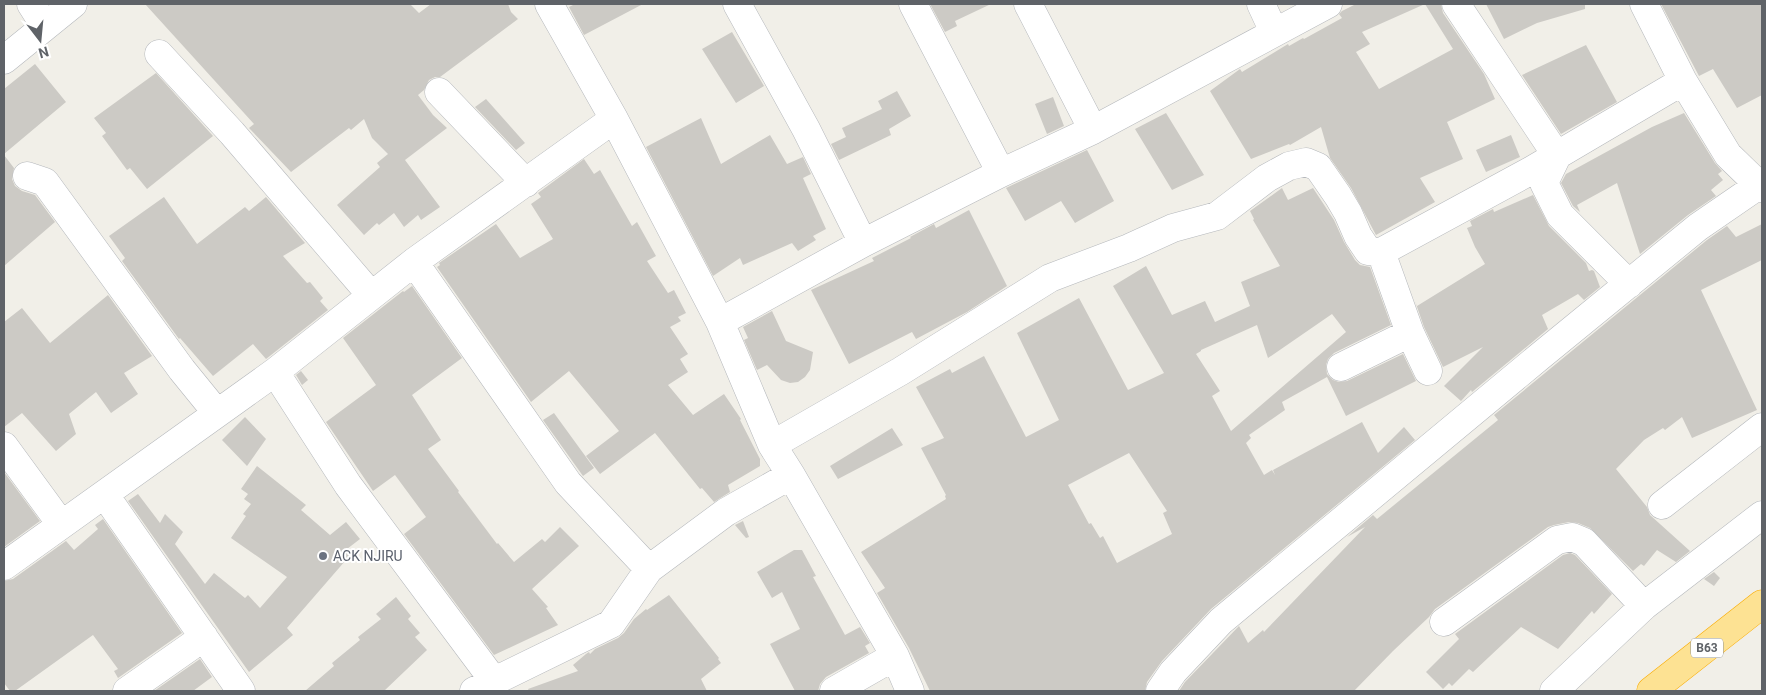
<svg xmlns="http://www.w3.org/2000/svg" width="1766" height="695" viewBox="0 0 1766 695" font-family="Roboto,sans-serif">
<style>
.building{fill:#cccac5;fill-rule:evenodd}
.lines{fill:none;stroke-linecap:round;stroke-linejoin:round}
.minor-casing{stroke:#b5b8bc;stroke-width:29}
.highway-casing{stroke:#f9ab00;stroke-width:29}
.minor{stroke:#fff;stroke-width:28}
.highway{stroke:#fde293;stroke-width:28}
.worship-dot{fill:#6b7280;stroke:#fff;stroke-width:2}
.labels{text-anchor:middle;dominant-baseline:central;stroke-width:4;stroke-linejoin:round;paint-order:stroke}
.shield{fill:#fff;stroke:#8f9295;stroke-width:1}
.shield-label{font-size:12px;font-weight:bold;fill:#5f6368}
.worship-label{font-size:14px;fill:#5b616d;stroke:#fff;text-anchor:start}
</style>
<rect width="100%" height="100%" fill="#f1efe8"/>
<path class="building" d="M 145,4 L 410,4 L 419,13 L 431,4 L 508,4 L 511,12 L 518,19 L 440,77 L 435,77 L 429,80 L 424,90 L 418,95 L 433,115 L 447,128 L 405,160 L 440,207 L 421,220 L 418,215 L 404,227 L 394,213 L 379,225 L 377,223 L 364,235 L 337,205 L 380,167 L 377,163 L 388,154 L 372,138 L 364,119 L 351,130 L 349,128 L 291,172 L 249,128 L 254,124 Z
M 575,4 L 643,4 L 584,35 L 569,7 Z
M 930,4 L 991,4 L 955,21 L 957,26 L 945,32 Z
M 1356,4 L 1441,4 L 1443,13 L 1484,74 L 1495,99 L 1447,122 L 1463,159 L 1420,178 L 1435,202 L 1376,235 L 1351,188 L 1330,158 L 1321,127 L 1290,145 L 1289,144 L 1251,159 L 1210,91 L 1240,69 L 1242,72 L 1288,44 L 1289,46 L 1303,38 L 1304,39 L 1342,18 L 1339,14 L 1342,11 ZM 1425,4 L 1453,49 L 1379,89 L 1356,52 L 1370,44 L 1362,32 Z
M 1486,4 L 1585,4 L 1585,9 L 1537,23 L 1504,39 Z
M 1661,4 L 1762,4 L 1762,95 L 1737,108 L 1713,69 L 1699,76 Z
M 732,32 L 764,86 L 736,103 L 702,49 Z
M 1586,45 L 1617,102 L 1561,134 L 1522,75 Z
M 35,64 L 66,102 L 4,154 L 4,89 Z
M 156,73 L 213,136 L 147,189 L 130,168 L 127,170 L 102,136 L 106,133 L 94,118 Z
M 897,91 L 911,116 L 889,129 L 891,135 L 839,160 L 831,144 L 846,137 L 842,128 L 882,109 L 878,101 Z
M 1053,97 L 1064,126 L 1047,134 L 1035,104 Z
M 486,99 L 525,143 L 516,150 L 475,107 Z
M 1166,113 L 1204,175 L 1172,190 L 1135,129 Z
M 1684,113 L 1715,163 L 1722,171 L 1718,174 L 1723,180 L 1711,190 L 1716,196 L 1688,215 L 1640,254 L 1617,183 L 1577,205 L 1580,212 L 1573,206 L 1561,183 L 1566,174 L 1652,127 Z
M 701,118 L 721,164 L 770,135 L 787,164 L 803,157 L 811,174 L 803,178 L 826,229 L 813,236 L 816,240 L 798,251 L 792,243 L 743,265 L 740,258 L 713,276 L 646,147 Z
M 1511,135 L 1520,157 L 1486,172 L 1476,150 Z
M 1087,150 L 1114,201 L 1075,223 L 1061,201 L 1025,221 L 1006,188 Z
M 4,155 L 14,168 L 12,179 L 15,186 L 22,191 L 35,195 L 55,222 L 4,266 Z
M 584,159 L 594,174 L 600,170 L 632,226 L 637,222 L 656,256 L 647,261 L 668,293 L 674,290 L 686,313 L 678,317 L 681,321 L 670,327 L 688,354 L 680,359 L 688,372 L 668,385 L 693,415 L 724,394 L 741,419 L 740,420 L 760,459 L 760,466 L 728,485 L 730,492 L 714,502 L 702,488 L 700,489 L 655,433 L 600,474 L 586,456 L 619,431 L 569,371 L 531,402 L 437,267 L 440,265 L 439,263 L 496,224 L 520,258 L 553,239 L 531,204 L 541,197 L 538,193 Z
M 1282,188 L 1288,200 L 1313,188 L 1334,220 L 1344,242 L 1355,260 L 1360,265 L 1370,267 L 1391,325 L 1334,353 L 1328,359 L 1326,365 L 1327,374 L 1333,380 L 1339,382 L 1347,381 L 1403,354 L 1416,381 L 1346,416 L 1327,377 L 1282,402 L 1285,410 L 1249,435 L 1251,438 L 1246,443 L 1264,475 L 1272,470 L 1275,475 L 1273,470 L 1362,422 L 1378,453 L 1404,427 L 1415,440 L 1211,609 L 1162,661 L 1147,682 L 1145,691 L 930,691 L 909,648 L 877,593 L 885,588 L 861,552 L 946,499 L 945,496 L 946,495 L 921,448 L 944,438 L 916,387 L 950,369 L 952,373 L 984,356 L 1026,437 L 1059,420 L 1017,333 L 1079,298 L 1128,390 L 1164,373 L 1113,286 L 1146,266 L 1172,315 L 1205,301 L 1215,322 L 1250,306 L 1241,282 L 1280,266 L 1253,220 L 1254,219 L 1250,211 ZM 1332,314 L 1346,332 L 1231,431 L 1212,396 L 1220,391 L 1196,354 L 1201,351 L 1201,350 L 1257,325 L 1268,358 ZM 1129,453 L 1167,511 L 1163,513 L 1172,534 L 1117,563 L 1103,536 L 1100,538 L 1091,523 L 1089,524 L 1068,485 Z
M 1533,195 L 1549,226 L 1586,263 L 1589,271 L 1592,270 L 1594,271 L 1600,287 L 1584,300 L 1578,294 L 1542,315 L 1548,329 L 1472,392 L 1471,390 L 1461,401 L 1444,386 L 1483,347 L 1443,367 L 1424,327 L 1415,301 L 1417,306 L 1485,264 L 1475,247 L 1467,228 L 1472,226 L 1470,221 L 1493,209 L 1494,212 Z
M 164,197 L 197,244 L 245,207 L 249,211 L 266,197 L 305,243 L 283,256 L 307,283 L 310,282 L 323,298 L 320,301 L 328,310 L 266,359 L 253,344 L 213,376 L 180,338 L 179,339 L 122,261 L 125,258 L 109,236 Z
M 969,210 L 1007,286 L 967,312 L 916,339 L 912,332 L 849,364 L 811,290 L 874,261 L 872,258 L 911,238 L 910,237 L 934,224 L 936,228 Z
M 1762,224 L 1762,260 L 1701,290 L 1757,410 L 1692,438 L 1682,417 L 1665,430 L 1663,428 L 1644,440 L 1616,469 L 1647,507 L 1650,515 L 1690,551 L 1676,562 L 1657,550 L 1644,566 L 1641,564 L 1633,571 L 1590,528 L 1578,523 L 1569,522 L 1554,525 L 1548,527 L 1435,609 L 1429,617 L 1393,651 L 1354,691 L 1179,691 L 1185,682 L 1239,626 L 1248,643 L 1263,630 L 1264,632 L 1365,527 L 1347,537 L 1373,515 L 1377,519 L 1498,420 L 1494,415 L 1707,240 L 1727,226 L 1736,237 Z
M 412,286 L 462,358 L 412,395 L 441,440 L 428,449 L 459,491 L 458,492 L 497,544 L 498,543 L 514,562 L 542,539 L 545,542 L 560,527 L 579,546 L 532,589 L 548,607 L 546,608 L 558,625 L 494,655 L 404,534 L 426,517 L 395,475 L 373,491 L 326,422 L 376,385 L 343,338 L 403,291 L 404,292 Z
M 108,295 L 152,356 L 124,373 L 138,394 L 111,413 L 96,392 L 69,414 L 76,434 L 56,451 L 22,413 L 4,427 L 4,322 L 22,308 L 50,343 Z
M 772,311 L 786,341 L 813,352 L 810,370 L 805,377 L 798,382 L 790,383 L 781,380 L 767,365 L 757,370 L 744,340 L 748,338 L 743,327 Z
M 301,371 L 308,380 L 302,385 L 296,375 Z
M 554,413 L 594,468 L 583,476 L 543,420 Z
M 245,417 L 266,439 L 247,466 L 222,440 Z
M 892,428 L 903,445 L 838,479 L 830,466 Z
M 257,466 L 306,505 L 301,510 L 330,535 L 346,522 L 360,539 L 347,549 L 352,553 L 287,628 L 293,635 L 249,672 L 128,501 L 138,494 L 160,523 L 165,514 L 183,532 L 175,544 L 205,584 L 214,573 L 245,598 L 248,595 L 260,608 L 287,577 L 231,538 L 246,516 L 243,514 L 251,504 L 244,499 L 248,494 L 241,489 Z
M 4,472 L 40,521 L 4,547 Z
M 103,519 L 182,633 L 118,678 L 114,671 L 118,669 L 93,635 L 15,691 L 10,691 L 4,683 L 4,581 L 13,579 L 66,541 L 74,550 L 98,529 L 95,525 Z
M 743,521 L 749,537 L 746,538 L 735,525 Z
M 794,550 L 802,550 L 816,576 L 813,577 L 845,635 L 860,627 L 870,643 L 865,646 L 869,653 L 826,677 L 820,684 L 818,691 L 795,691 L 770,644 L 800,629 L 782,592 L 772,598 L 757,572 Z
M 1570,553 L 1575,555 L 1612,594 L 1594,614 L 1592,611 L 1558,649 L 1521,627 L 1473,672 L 1469,669 L 1452,686 L 1449,683 L 1443,689 L 1426,672 L 1459,639 L 1455,634 L 1563,555 Z
M 1714,572 L 1720,578 L 1714,586 L 1704,579 Z
M 669,595 L 719,658 L 718,659 L 721,663 L 701,679 L 707,691 L 529,691 L 528,689 L 578,671 L 573,665 L 586,654 L 589,652 L 590,654 L 595,649 L 618,638 L 624,633 L 634,619 L 646,609 L 647,610 Z
M 396,597 L 411,616 L 408,619 L 420,633 L 415,637 L 427,650 L 384,691 L 305,691 L 334,666 L 332,663 L 360,640 L 358,637 L 381,619 L 376,614 Z
M 200,659 L 212,677 L 193,691 L 154,691 Z"/>
<g class="lines">
<defs>
<path id="minor" d="M 31,4 L 45,26
M 549,4 L 614,119 L 720,322 L 772,445 L 791,475 L 895,656 L 910,691
M 737,4 L 806,129 L 863,243
M 913,4 L 1001,173
M 1028,4 L 1093,130
M 1261,4 L 1274,32
M 1456,4 L 1557,156 L 1544,183 L 1560,215 L 1629,284
M 1644,4 L 1683,81 L 1728,155 L 1762,188
M 159,54 L 232,133 L 371,295
M 4,60 L 73,4
M 439,92 L 526,183
M 27,176 L 45,182 L 182,370 L 217,413
M 414,262 L 568,483 L 649,569
M 720,322 L 863,243 L 1001,173 L 1093,130 L 1328,4
M 1410,333 L 1428,371
M 1341,367 L 1410,333 L 1381,252
M 275,372 L 348,485 L 494,681
M 772,445 L 901,371 L 1050,278 L 1129,248 L 1173,228 L 1217,216 L 1267,178 L 1289,166 L 1306,162 L 1318,167 L 1338,196 L 1348,213 L 1358,236 L 1368,251 L 1381,252 L 1532,170 L 1683,81
M 4,446 L 61,524
M 105,495 L 241,691
M 1662,505 L 1762,427
M 4,566 L 275,372 L 414,262 L 614,119
M 1444,622 L 1557,540 L 1572,537 L 1584,542 L 1644,606
M 127,691 L 204,637
M 474,691 L 611,624 L 649,569 L 726,512 L 791,475
M 834,691 L 895,656
M 1160,691 L 1173,672 L 1221,621 L 1539,357 L 1698,227 L 1762,183
M 1554,691 L 1644,606 L 1762,515"/>
<path id="highway" d="M 1651,691 L 1762,604"/>
</defs>
<use href="#minor" class="minor-casing"/>
<use href="#highway" class="highway-casing"/>
<use href="#minor" class="minor"/>
<use href="#highway" class="highway"/>
</g>
<circle class="worship-dot" cx="323" cy="556" r="5"/>
<g class="labels">
<rect class="shield" x="1691" y="638.5" width="32" height="19" rx="4"/>
<g class="shield-label">
<text x="1707" y="648">B63</text>
</g>
<g class="worship-label">
<text x="333" y="556">ACK NJIRU</text>
</g>
</g>
<rect width="1766" height="695" fill="none" stroke="#5f6368" stroke-width="10"/>
<g transform="translate(40 40) rotate(164)" stroke="#ffffff" stroke-width="4" paint-order="stroke">
<path d="M0-4L9 19L0 12L-9 19Z" fill="#5f6368"/>
<text y="-8" font-size="14" font-weight="bold" text-anchor="middle" fill="#5f6368">N</text>
</g>
</svg>
